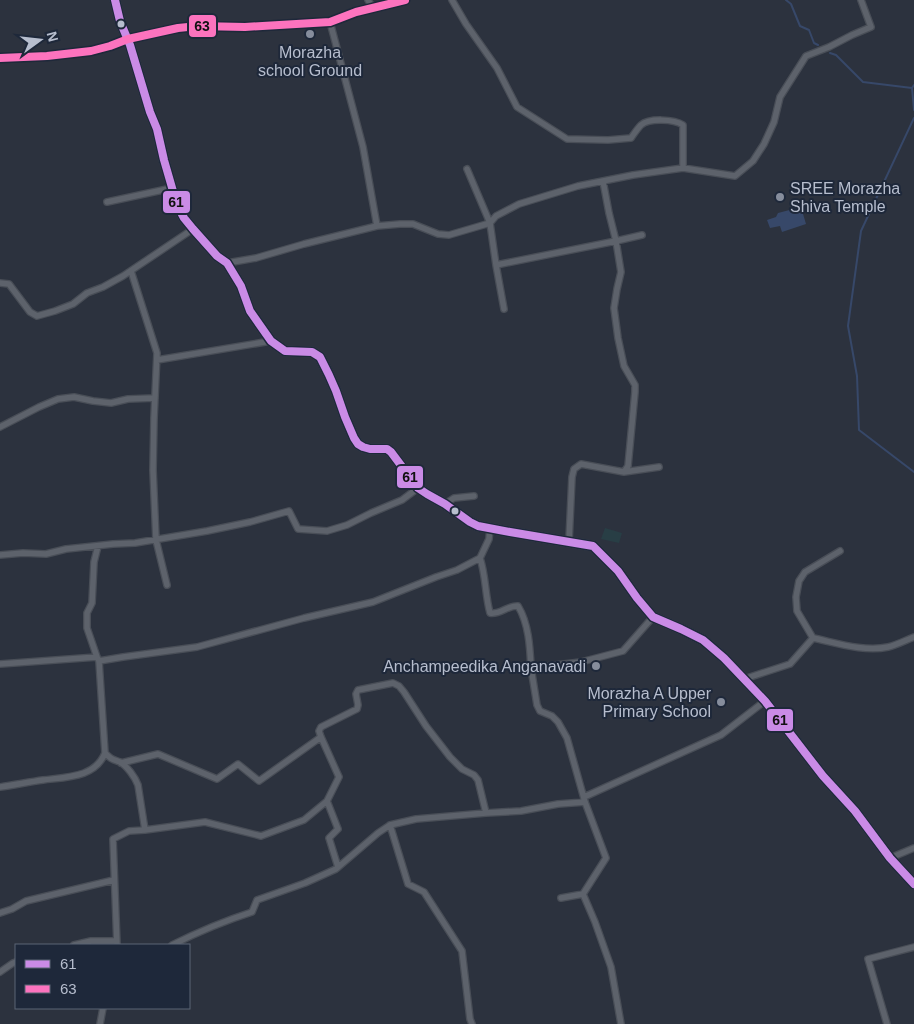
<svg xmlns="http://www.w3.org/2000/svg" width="914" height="1024" viewBox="0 0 914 1024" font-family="Arial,sans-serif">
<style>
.green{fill:#283e45}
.water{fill:#374869}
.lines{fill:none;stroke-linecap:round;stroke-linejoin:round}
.stream{stroke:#374869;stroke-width:2}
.minor-casing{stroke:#494e57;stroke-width:8}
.secondary-casing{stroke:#494e57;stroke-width:11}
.minor{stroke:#5d626b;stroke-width:5.5}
.secondary{stroke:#5c6069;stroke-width:9}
.bus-1-casing{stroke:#1e283a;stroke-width:11}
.bus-2-casing{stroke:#1e283a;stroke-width:11}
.bus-1{stroke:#ca8be6;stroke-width:8}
.bus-2{stroke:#fc73be;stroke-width:8}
.bus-dot{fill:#b7bece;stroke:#1e283a;stroke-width:2}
.poi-dot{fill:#868d9c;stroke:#1e283a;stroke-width:2}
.labels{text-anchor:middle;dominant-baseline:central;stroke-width:4;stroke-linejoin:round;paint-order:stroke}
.poi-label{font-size:16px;fill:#b7bece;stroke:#1e283a;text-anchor:end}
.line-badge{stroke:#1e283a;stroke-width:2}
.pale-badge-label{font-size:14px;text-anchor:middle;font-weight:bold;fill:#111}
</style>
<rect width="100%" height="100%" fill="#2c323e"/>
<path class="green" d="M 605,528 L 622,533 L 619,543 L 601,539 Z"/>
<path class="water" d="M 801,207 L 806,224 L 782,232 L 780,226 L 770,228 L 767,220 L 776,217 L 778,213 Z"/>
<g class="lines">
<path class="stream" d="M 786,0 L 791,4 L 800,26 L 809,30 L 814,43 L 818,45
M 830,53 L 836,55 L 863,82 L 912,88
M 914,85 L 912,88 L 914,110
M 914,118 L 861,231 L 848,326 L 857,376 L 859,430 L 914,472"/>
<defs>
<path id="minor" d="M 368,0 L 373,8
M 452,0 L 466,24 L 497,68 L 517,107 L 567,139 L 608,140 L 631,138 C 634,134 637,129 641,125 C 649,118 674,119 683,125 L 683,168
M 330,22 L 363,147 L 377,226
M 0,58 L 47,56 L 91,51 L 110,46 L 128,39 L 178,28 L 198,26 L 245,27 L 330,22 L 356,12 L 405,0
M 467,169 L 490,223 L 496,265 L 504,309
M 107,202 L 172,188
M 227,263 L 256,258 L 304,244 L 377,226 L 400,224 L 413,224 L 438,234 L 449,235 L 490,223 L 496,216 L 519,204 L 578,186 L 633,175 L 683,168 L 735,176 L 753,161 L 764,144 L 774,122 L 780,97 L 806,56 L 829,47 L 852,35 L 871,27 L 861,0
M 496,265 L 616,241 L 642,235
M 131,271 L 157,353 L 154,418 L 153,470 L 156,540 L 167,585
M 0,283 L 9,284 L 30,312 L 37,316 L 55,311 L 73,304 L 87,293 L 103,287 L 123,276 L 193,229
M 157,360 L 271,341
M 0,427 L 39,407 L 58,399 L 74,397 L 93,401 L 111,403 L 128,399 L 155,398
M 624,472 L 659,467
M 445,504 L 454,498 L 474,496
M 569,541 L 572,477 L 574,469 L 581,464 L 624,472 L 628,466 L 635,392 L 635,385 L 624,366 L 618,338 L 614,308 L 617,289 L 621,272 L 616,241 L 609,213 L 603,181
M 98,546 L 94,562 L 92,603 L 87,613 L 87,628 L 97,657 L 99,661
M 0,555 L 23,553 L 46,554 L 66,549 L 85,547 L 113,544 L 135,543 L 207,531 L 250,522 L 289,511 L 298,529 L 327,531 L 347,525 L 371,513 L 402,500 L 418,488
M 480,558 C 486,576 485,595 490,613 C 500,615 508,605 518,606 C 529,624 530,648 531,668 L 581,662 L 623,651 L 653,617
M 813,638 L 797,611 L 796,597 L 799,581 L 805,572 L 840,551
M 0,664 L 97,657
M 531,668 L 537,705 L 540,711 L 552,716 L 558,722 L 567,738 L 585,802 L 606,858 L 583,894 L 595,922 L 611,967 L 621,1024
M 744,679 L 790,664 L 813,638 C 837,643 864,652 888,647 C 897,645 906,640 914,637
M 105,753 C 112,760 112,759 120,762 C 127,766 135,777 138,785 L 145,830 L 205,822 L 261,836 L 304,820 L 327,801 L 338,829 L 329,838 L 338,867
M 121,763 L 158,754 L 217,779 L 238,764 L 259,781 L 321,737
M 0,787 C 14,785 29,782 43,780 C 66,777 95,778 105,753 L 99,661 L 123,657 L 197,647 L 304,618 L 373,602 L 436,577 L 457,570 L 480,558 L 489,539 L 490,528
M 584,797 L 721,735 L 765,701
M 327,801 L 339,777 L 321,737 L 319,731 L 321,727 L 357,709 L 358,705 L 356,694 L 358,690 L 393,683 L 399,686 L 404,692 L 426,726 L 450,757 L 462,769 L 474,775 L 478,780 L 486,813 L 521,811 L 558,804 L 585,802
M 390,825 L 416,819 L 486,813
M 890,858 L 914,848
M 561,898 L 583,894
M 0,913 L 12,909 L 26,901 L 114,880
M 74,945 L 91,941 L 116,941
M 117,945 L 113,839 L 129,831 L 145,830
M 172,945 C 198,932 224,921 252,912 L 257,900 L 305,883 L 336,869 L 378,833 L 390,825 L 408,884 L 424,892 L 462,951 L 470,1019 L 472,1024
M 0,972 L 13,963 L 16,962
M 100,1024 L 103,1008
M 887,1024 L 868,959 L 914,947"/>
<path id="secondary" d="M 115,0 L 120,21 L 130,45 L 150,112 L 157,129 L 164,160 L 177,205 L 184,218 L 193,229 L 217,256 L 227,263 L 241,286 L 250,311 L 271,341 L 285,351 L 312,352 L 320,357 L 329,375 L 336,391 L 345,417 L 354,438 L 358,444 L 363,447 L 370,449 L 387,449 L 391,452 L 418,488 L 427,494 L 445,504 L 470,522 L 478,526 L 510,532 L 593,546 L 618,571 L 637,598 L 653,617 L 681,629 L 703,640 L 724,658 L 744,679 L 765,701 L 823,776 L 855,811 L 890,858 L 914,884"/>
</defs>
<use href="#minor" class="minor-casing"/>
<use href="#secondary" class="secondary-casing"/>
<use href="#minor" class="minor"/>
<use href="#secondary" class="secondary"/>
<defs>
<path id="bus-1" d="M 115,0 L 120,21 L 130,45 L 150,112 L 157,129 L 164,160 L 177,205 L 184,218 L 193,229 L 217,256 L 227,263 L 241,286 L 250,311 L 271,341 L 285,351 L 312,352 L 320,357 L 329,375 L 336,391 L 345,417 L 354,438 L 358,444 L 363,447 L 370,449 L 387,449 L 391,452 L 418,488 L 427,494 L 445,504 L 470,522 L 478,526 L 510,532 L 593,546 L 618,571 L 637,598 L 653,617 L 681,629 L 703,640 L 724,658 L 744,679 L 765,701 L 823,776 L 855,811 L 890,858 L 914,884"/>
<path id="bus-2" d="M 0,58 L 47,56 L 91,51 L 110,46 L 128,39 L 178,28 L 198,26 L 245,27 L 330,22 L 356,12 L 405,0"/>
</defs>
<use href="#bus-1" class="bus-1-casing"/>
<use href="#bus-2" class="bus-2-casing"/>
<use href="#bus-1" class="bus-1"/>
<use href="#bus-2" class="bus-2"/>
</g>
<g class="bus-dot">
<circle cx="121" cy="24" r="4.5"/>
<circle cx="455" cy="511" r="4.5"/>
</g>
<g class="poi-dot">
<circle cx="310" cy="34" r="5"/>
<circle cx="780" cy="197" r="5"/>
<circle cx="596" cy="666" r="5"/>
<circle cx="721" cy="702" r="5"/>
</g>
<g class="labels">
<g class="poi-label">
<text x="310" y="52" text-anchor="middle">Morazha<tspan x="310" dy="18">school Ground</tspan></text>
<text x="790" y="188" text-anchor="start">SREE Morazha<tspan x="790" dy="18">Shiva Temple</tspan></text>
<text x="586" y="666">Anchampeedika Anganavadi</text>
<text x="711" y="693">Morazha A Upper<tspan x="711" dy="18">Primary School</tspan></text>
</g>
</g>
<g class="line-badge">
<rect x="188" y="14" width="29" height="24" rx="5" fill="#fc73be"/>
<rect x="162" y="190" width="29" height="24" rx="5" fill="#ca8be6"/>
<rect x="396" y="465" width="28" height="24" rx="5" fill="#ca8be6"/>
<rect x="766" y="708" width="28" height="24" rx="5" fill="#ca8be6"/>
</g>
<g class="pale-badge-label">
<text x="202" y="31">63</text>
<text x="176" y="207">61</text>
<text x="410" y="482">61</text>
<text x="780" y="725">61</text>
</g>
<rect x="15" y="944" width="175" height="65" fill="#1e283a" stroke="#5b6475"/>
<rect x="25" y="960" width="25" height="8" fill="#ca8be6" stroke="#5b6475"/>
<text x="60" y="969" font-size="15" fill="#b7bece">61</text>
<rect x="25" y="985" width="25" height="8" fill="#fc73be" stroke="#5b6475"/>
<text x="60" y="994" font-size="15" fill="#b7bece">63</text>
<g transform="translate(40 40) rotate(75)" stroke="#1e283a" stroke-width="4" paint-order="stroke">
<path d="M0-4L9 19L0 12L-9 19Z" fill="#b7bece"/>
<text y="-8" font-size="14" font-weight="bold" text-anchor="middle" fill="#b7bece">N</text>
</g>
</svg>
